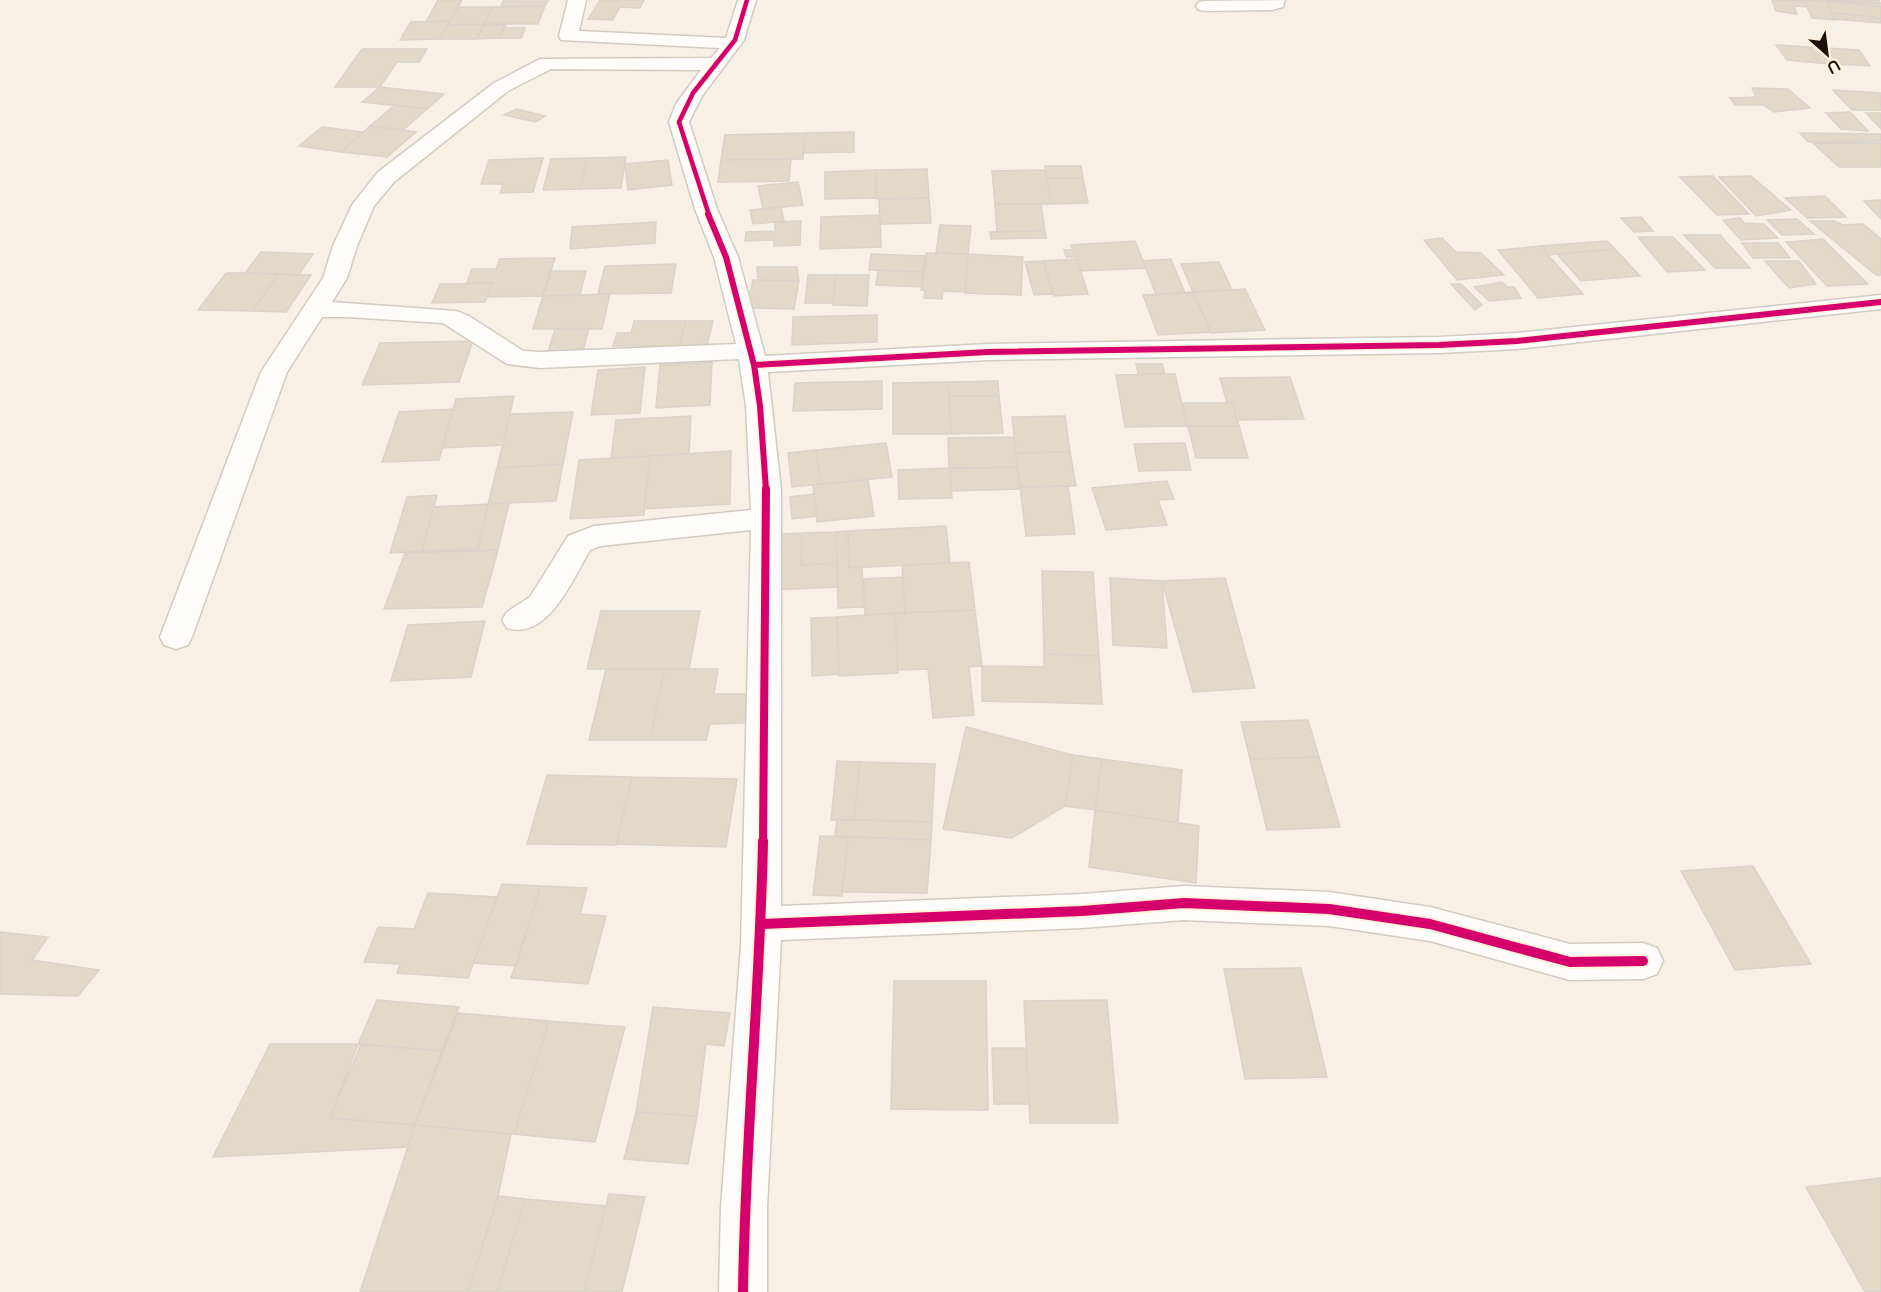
<svg xmlns="http://www.w3.org/2000/svg" width="1881" height="1292" viewBox="0 0 1881 1292" font-family="'Varela Round',sans-serif">
<style>
.building{fill:#e2d9c9;stroke:#d9d3c9;stroke-width:1.5}
.lines{fill:none;stroke-linecap:round;stroke-linejoin:round}
.minor-casing{stroke:#d1cbc0;stroke-width:3}
.minor{fill:#fefdfb;fill-rule:evenodd}
.cycleway-far3-casing{stroke:#fff2dc;stroke-width:7}
.cycleway-far2-casing{stroke:#fff2dc;stroke-width:9}
.cycleway-far1-casing{stroke:#fff2dc;stroke-width:11}
.cycleway-casing{stroke:#fff2dc;stroke-width:14}
.cycleway-far3{stroke:#d6006c;stroke-width:4.5}
.cycleway-far2{stroke:#d6006c;stroke-width:6}
.cycleway-far1{stroke:#d6006c;stroke-width:8}
.cycleway{stroke:#d6006c;stroke-width:10}
</style>
<rect width="100%" height="100%" fill="#f7f0e4"/>
<path class="building" d="M 438,0 L 462,0 L 450,21 L 426,22 Z
M 600,0 L 644,0 L 640,8 L 620,7 L 613,20 L 588,19 Z
M 1772,0 L 1805,1 L 1807,7 L 1794,6 L 1797,14 L 1776,11 Z
M 1804,0 L 1827,1 L 1835,20 L 1812,18 Z
M 1878,0 L 1881,4 L 1826,0 Z
M 503,1 L 548,1 L 545,6 L 501,7 Z
M 1827,1 L 1881,6 L 1881,18 L 1832,13 Z
M 545,6 L 538,24 L 484,24 L 493,7 Z
M 458,7 L 493,7 L 484,24 L 448,25 Z
M 1832,13 L 1881,18 L 1881,23 L 1834,19 Z
M 450,21 L 440,39 L 400,40 L 411,22 Z
M 484,24 L 477,39 L 440,39 L 448,25 Z
M 484,25 L 506,25 L 499,38 L 477,39 Z
M 504,28 L 525,28 L 521,38 L 499,38 Z
M 1776,45 L 1809,47 L 1819,63 L 1787,60 Z
M 1809,47 L 1859,50 L 1870,66 L 1819,63 Z
M 362,49 L 427,49 L 419,62 L 397,62 L 380,87 L 335,87 Z
M 380,87 L 444,94 L 427,109 L 362,102 Z
M 1752,88 L 1788,89 L 1810,108 L 1774,112 L 1764,105 L 1735,105 L 1730,98 L 1756,97 Z
M 1833,90 L 1880,93 L 1881,110 L 1852,110 Z
M 395,105 L 427,109 L 403,130 L 370,126 Z
M 517,109 L 545,116 L 536,122 L 504,115 Z
M 1850,112 L 1868,131 L 1841,129 L 1826,113 Z
M 1866,113 L 1881,113 L 1881,129 Z
M 370,126 L 403,130 L 416,132 L 387,157 L 341,152 Z
M 322,127 L 363,132 L 341,152 L 299,146 Z
M 854,132 L 854,152 L 803,153 L 805,133 Z
M 805,133 L 803,159 L 721,160 L 725,135 Z
M 1800,133 L 1881,134 L 1881,141 L 1808,142 Z
M 1813,143 L 1881,143 L 1881,167 L 1839,167 Z
M 626,157 L 621,188 L 580,189 L 587,158 Z
M 543,158 L 533,192 L 500,193 L 503,184 L 481,184 L 489,160 Z
M 587,158 L 580,189 L 543,190 L 551,159 Z
M 791,159 L 789,181 L 718,182 L 721,160 Z
M 668,160 L 672,185 L 628,190 L 625,164 Z
M 1045,166 L 1081,166 L 1083,178 L 1047,178 Z
M 927,169 L 929,198 L 877,199 L 876,170 Z
M 876,170 L 876,198 L 825,199 L 825,172 Z
M 1046,170 L 1051,204 L 995,204 L 992,171 Z
M 1713,176 L 1749,214 L 1717,215 L 1680,177 Z
M 1751,176 L 1791,210 L 1756,216 L 1719,177 Z
M 1047,178 L 1083,178 L 1088,203 L 1051,204 Z
M 798,182 L 803,205 L 763,209 L 758,186 Z
M 1825,196 L 1846,217 L 1807,218 L 1785,198 Z
M 929,198 L 931,223 L 880,224 L 879,199 Z
M 1881,200 L 1881,219 L 1864,201 Z
M 995,204 L 1041,204 L 1045,231 L 997,232 Z
M 781,207 L 784,221 L 753,224 L 750,210 Z
M 880,215 L 881,247 L 820,249 L 821,217 Z
M 1641,217 L 1653,231 L 1634,232 L 1621,218 Z
M 1740,218 L 1744,223 L 1764,224 L 1778,238 L 1741,240 L 1723,220 Z
M 1797,219 L 1814,234 L 1782,235 L 1767,220 Z
M 801,221 L 800,245 L 774,246 L 774,240 L 745,241 L 746,232 L 775,231 L 775,222 Z
M 1810,221 L 1834,221 L 1843,225 L 1863,224 L 1881,239 L 1881,275 L 1876,275 Z
M 656,222 L 655,243 L 570,249 L 572,227 Z
M 940,225 L 971,226 L 968,254 L 936,253 Z
M 1045,231 L 1046,238 L 991,239 L 990,232 Z
M 1684,235 L 1720,235 L 1750,268 L 1715,268 Z
M 1638,237 L 1673,237 L 1705,270 L 1667,272 Z
M 1442,238 L 1456,252 L 1481,253 L 1504,275 L 1457,280 L 1424,240 Z
M 1823,239 L 1868,284 L 1827,286 L 1786,242 Z
M 1135,241 L 1146,268 L 1081,271 L 1076,257 L 1066,257 L 1064,250 L 1073,250 L 1071,245 Z
M 1607,241 L 1615,249 L 1548,255 L 1541,246 Z
M 1742,243 L 1778,243 L 1790,258 L 1753,258 Z
M 1541,246 L 1548,255 L 1583,294 L 1538,298 L 1498,250 Z
M 1615,249 L 1640,276 L 1581,281 L 1557,254 Z
M 261,252 L 313,254 L 299,275 L 245,273 Z
M 926,253 L 968,254 L 965,292 L 943,291 L 942,299 L 924,298 L 925,290 L 921,290 Z
M 871,254 L 926,256 L 924,272 L 869,270 Z
M 968,254 L 1023,257 L 1021,295 L 965,293 Z
M 555,258 L 543,296 L 487,297 L 492,283 L 467,283 L 472,269 L 496,269 L 500,259 Z
M 1077,259 L 1088,294 L 1054,296 L 1043,261 Z
M 1171,259 L 1185,293 L 1156,295 L 1143,261 Z
M 1043,261 L 1053,294 L 1034,295 L 1025,262 Z
M 1765,261 L 1799,261 L 1816,284 L 1789,288 Z
M 1219,262 L 1232,290 L 1193,292 L 1181,264 Z
M 676,264 L 671,293 L 598,294 L 605,266 Z
M 757,267 L 797,267 L 799,281 L 758,280 Z
M 878,270 L 924,272 L 922,287 L 876,285 Z
M 550,271 L 586,271 L 580,295 L 543,296 Z
M 226,273 L 245,273 L 279,274 L 252,311 L 198,310 Z
M 279,274 L 311,275 L 286,312 L 252,311 Z
M 808,275 L 836,275 L 833,303 L 805,303 Z
M 836,275 L 869,275 L 867,306 L 833,305 Z
M 753,280 L 799,281 L 794,309 L 747,308 Z
M 1502,282 L 1507,287 L 1514,287 L 1521,298 L 1489,301 L 1474,287 Z
M 492,283 L 485,302 L 432,303 L 440,284 Z
M 1451,284 L 1461,284 L 1482,305 L 1475,310 Z
M 1245,289 L 1265,330 L 1211,333 L 1193,292 Z
M 1193,292 L 1211,332 L 1158,335 L 1143,295 Z
M 610,294 L 602,329 L 533,329 L 543,296 Z
M 877,315 L 877,342 L 792,345 L 793,317 Z
M 634,321 L 686,321 L 679,346 L 613,346 L 617,333 L 631,333 Z
M 686,321 L 713,321 L 707,346 L 680,346 Z
M 589,328 L 583,351 L 548,352 L 555,329 Z
M 473,341 L 459,382 L 362,385 L 380,343 Z
M 712,362 L 710,405 L 656,408 L 660,365 Z
M 1136,364 L 1162,364 L 1165,374 L 1138,374 Z
M 645,367 L 640,413 L 591,415 L 598,370 Z
M 1165,374 L 1175,374 L 1187,426 L 1125,427 L 1116,375 Z
M 1290,377 L 1304,419 L 1237,420 L 1233,403 L 1227,403 L 1220,378 Z
M 882,381 L 882,409 L 793,411 L 795,383 Z
M 998,381 L 999,396 L 949,396 L 948,382 Z
M 948,382 L 951,434 L 893,434 L 893,383 Z
M 514,396 L 503,445 L 442,448 L 456,399 Z
M 949,396 L 999,396 L 1003,433 L 951,434 Z
M 1182,403 L 1233,403 L 1239,426 L 1187,426 Z
M 453,409 L 439,460 L 382,462 L 399,412 Z
M 573,412 L 563,464 L 497,468 L 510,414 Z
M 691,416 L 689,454 L 611,458 L 616,420 Z
M 1065,416 L 1070,452 L 1016,453 L 1012,417 Z
M 1188,426 L 1239,426 L 1248,458 L 1196,458 Z
M 1014,437 L 1017,467 L 949,469 L 948,438 Z
M 886,443 L 892,477 L 821,484 L 816,450 Z
M 1185,443 L 1191,470 L 1139,471 L 1134,444 Z
M 816,450 L 821,484 L 792,487 L 788,453 Z
M 731,451 L 730,504 L 644,509 L 650,456 Z
M 1070,452 L 1076,486 L 1020,487 L 1016,453 Z
M 650,456 L 644,515 L 570,519 L 579,460 Z
M 563,464 L 556,501 L 488,504 L 497,468 Z
M 1017,467 L 1020,489 L 951,491 L 950,468 Z
M 950,468 L 952,498 L 899,499 L 898,470 Z
M 868,480 L 874,516 L 817,522 L 813,485 Z
M 1167,481 L 1174,499 L 1158,500 L 1167,525 L 1106,530 L 1092,488 Z
M 1068,486 L 1075,534 L 1026,536 L 1020,487 Z
M 814,494 L 817,516 L 792,519 L 790,497 Z
M 437,495 L 422,551 L 390,553 L 407,497 Z
M 509,503 L 498,550 L 477,551 L 488,504 Z
M 488,504 L 478,549 L 422,551 L 434,507 Z
M 946,526 L 950,563 L 849,568 L 848,531 Z
M 848,531 L 849,568 L 862,567 L 864,607 L 838,608 L 836,532 Z
M 836,532 L 837,563 L 801,565 L 802,533 Z
M 802,533 L 801,565 L 837,563 L 838,587 L 771,590 L 774,534 Z
M 498,550 L 482,607 L 384,609 L 405,553 Z
M 969,562 L 975,610 L 905,613 L 902,565 Z
M 1042,571 L 1093,572 L 1099,656 L 1044,654 Z
M 903,577 L 905,613 L 865,615 L 864,579 Z
M 1110,578 L 1162,581 L 1167,648 L 1113,645 Z
M 1225,578 L 1255,688 L 1193,692 L 1162,581 Z
M 975,610 L 982,666 L 969,667 L 974,715 L 933,718 L 928,669 L 898,670 L 895,613 Z
M 601,611 L 700,611 L 689,669 L 587,669 Z
M 895,613 L 898,673 L 839,676 L 837,617 Z
M 837,617 L 839,674 L 812,676 L 811,618 Z
M 485,621 L 471,677 L 391,681 L 408,625 Z
M 1044,654 L 1099,656 L 1102,704 L 982,701 L 982,666 L 1044,667 Z
M 606,669 L 664,669 L 650,740 L 589,740 Z
M 664,669 L 718,669 L 714,694 L 749,694 L 744,723 L 710,724 L 706,740 L 650,740 Z
M 1308,720 L 1319,757 L 1250,759 L 1241,722 Z
M 966,727 L 1073,755 L 1065,806 L 1012,838 L 943,829 Z
M 1073,755 L 1102,759 L 1095,810 L 1065,806 Z
M 1319,757 L 1340,827 L 1267,830 L 1250,759 Z
M 1102,759 L 1182,770 L 1178,823 L 1095,810 Z
M 837,761 L 860,762 L 854,820 L 831,820 Z
M 860,762 L 935,764 L 932,822 L 854,820 Z
M 547,775 L 632,777 L 616,845 L 527,844 Z
M 632,777 L 737,779 L 726,847 L 616,844 Z
M 1095,810 L 1199,826 L 1196,883 L 1089,867 Z
M 837,819 L 932,822 L 931,840 L 835,836 Z
M 820,836 L 848,837 L 842,896 L 813,895 Z
M 848,837 L 931,840 L 927,893 L 842,892 Z
M 1753,866 L 1811,964 L 1735,970 L 1681,871 Z
M 502,884 L 541,886 L 516,966 L 473,963 Z
M 541,886 L 587,888 L 580,914 L 606,916 L 588,984 L 511,978 Z
M 428,893 L 497,897 L 468,978 L 397,973 L 400,964 L 364,962 L 378,927 L 414,929 Z
M 0,932 L 48,937 L 32,960 L 99,970 L 78,996 L 0,994 Z
M 1301,968 L 1327,1077 L 1245,1079 L 1224,969 Z
M 894,981 L 986,981 L 988,1110 L 891,1109 Z
M 377,1000 L 459,1007 L 442,1051 L 358,1044 Z
M 1107,1000 L 1118,1123 L 1030,1123 L 1024,1001 Z
M 653,1007 L 730,1013 L 724,1046 L 706,1044 L 697,1116 L 636,1112 Z
M 458,1013 L 549,1021 L 514,1134 L 415,1125 Z
M 549,1021 L 625,1027 L 595,1142 L 514,1134 Z
M 270,1044 L 358,1044 L 330,1118 L 415,1125 L 408,1147 L 213,1157 Z
M 361,1044 L 442,1051 L 415,1125 L 330,1118 Z
M 992,1048 L 1026,1048 L 1029,1104 L 994,1104 Z
M 636,1112 L 697,1116 L 688,1164 L 624,1159 Z
M 415,1125 L 511,1134 L 498,1196 L 468,1292 L 360,1292 Z
M 1881,1178 L 1881,1292 L 1865,1292 L 1806,1187 Z
M 609,1194 L 645,1197 L 622,1292 L 584,1292 Z
M 498,1196 L 525,1199 L 497,1292 L 468,1292 Z
M 525,1199 L 606,1206 L 584,1292 L 497,1292 Z"/>
<g class="lines">
<defs>
<path id="minor" d="M 568,0 L 586,0 L 579,31 L 726,38 L 738,0 L 756,0 L 744,40 L 702,96 L 689,122 L 717,209 L 738,257 L 765,356 L 988,344 L 1439,337 L 1517,333 L 1881,295 L 1881,309 L 1517,349 L 1439,353 L 988,360 L 768,372 L 781,490 L 781,906 L 1082,894 L 1184,886 L 1329,892 L 1430,907 L 1570,944 L 1643,943 L 1657,948 L 1663,961 L 1657,974 L 1643,979 L 1570,980 L 1430,941 L 1329,926 L 1184,920 L 1082,928 L 781,940 L 767,1207 L 767,1292 L 719,1292 L 721,1207 L 741,946 L 751,530 L 600,546 L 590,550 C 573,579 548,641 507,628 L 502,620 L 507,612 L 530,597 L 568,536 L 594,526 L 751,510 L 746,406 L 739,359 L 540,368 L 507,364 L 443,323 L 347,317 L 322,317 L 287,372 L 192,637 L 188,645 L 176,649 L 164,645 L 160,637 L 261,372 L 323,278 L 333,246 L 352,205 L 378,172 L 494,83 L 540,59 L 711,58 L 720,48 L 561,40 L 559,36 ZM 551,69 L 701,70 L 676,104 L 669,122 L 695,209 L 714,257 L 736,344 L 540,352 L 523,351 L 469,316 L 456,311 L 332,302 L 347,278 L 357,246 L 374,206 L 394,182 L 508,91 Z
M 1285,0 L 1283,7 L 1272,10 L 1205,11 L 1199,10 L 1196,6 L 1199,2 L 1205,1 Z"/>
</defs>
<use href="#minor" class="minor-casing"/>
<use href="#minor" class="minor"/>
<defs>
<path id="cycleway-far3" d="M 709,215 L 679,122 L 693,93 L 735,40 L 747,0"/>
<path id="cycleway-far2" d="M 708,214 L 726,257 L 754,365 L 988,352 L 1439,345 L 1517,341 L 1881,302
M 754,365 L 760,406 L 766,490"/>
<path id="cycleway-far1" d="M 763,842 L 766,489"/>
<path id="cycleway" d="M 762,924 L 1082,911 L 1184,903 L 1329,909 L 1430,924 L 1570,962 L 1643,961
M 743,1292 C 745,1141 760,991 763,841"/>
</defs>
<use href="#cycleway-far3" class="cycleway-far3-casing"/>
<use href="#cycleway-far2" class="cycleway-far2-casing"/>
<use href="#cycleway-far1" class="cycleway-far1-casing"/>
<use href="#cycleway" class="cycleway-casing"/>
<use href="#cycleway-far3" class="cycleway-far3"/>
<use href="#cycleway-far2" class="cycleway-far2"/>
<use href="#cycleway-far1" class="cycleway-far1"/>
<use href="#cycleway" class="cycleway"/>
</g>
<g transform="translate(1827 54) rotate(152)" stroke="#fff2dc" stroke-width="4.5" paint-order="stroke">
<path d="M0-4.5L10 22L0 15L-10 22Z" fill="#181209"/>
<text y="-9" font-size="16" font-weight="bold" text-anchor="middle" fill="#181209">U</text>
</g>
</svg>
